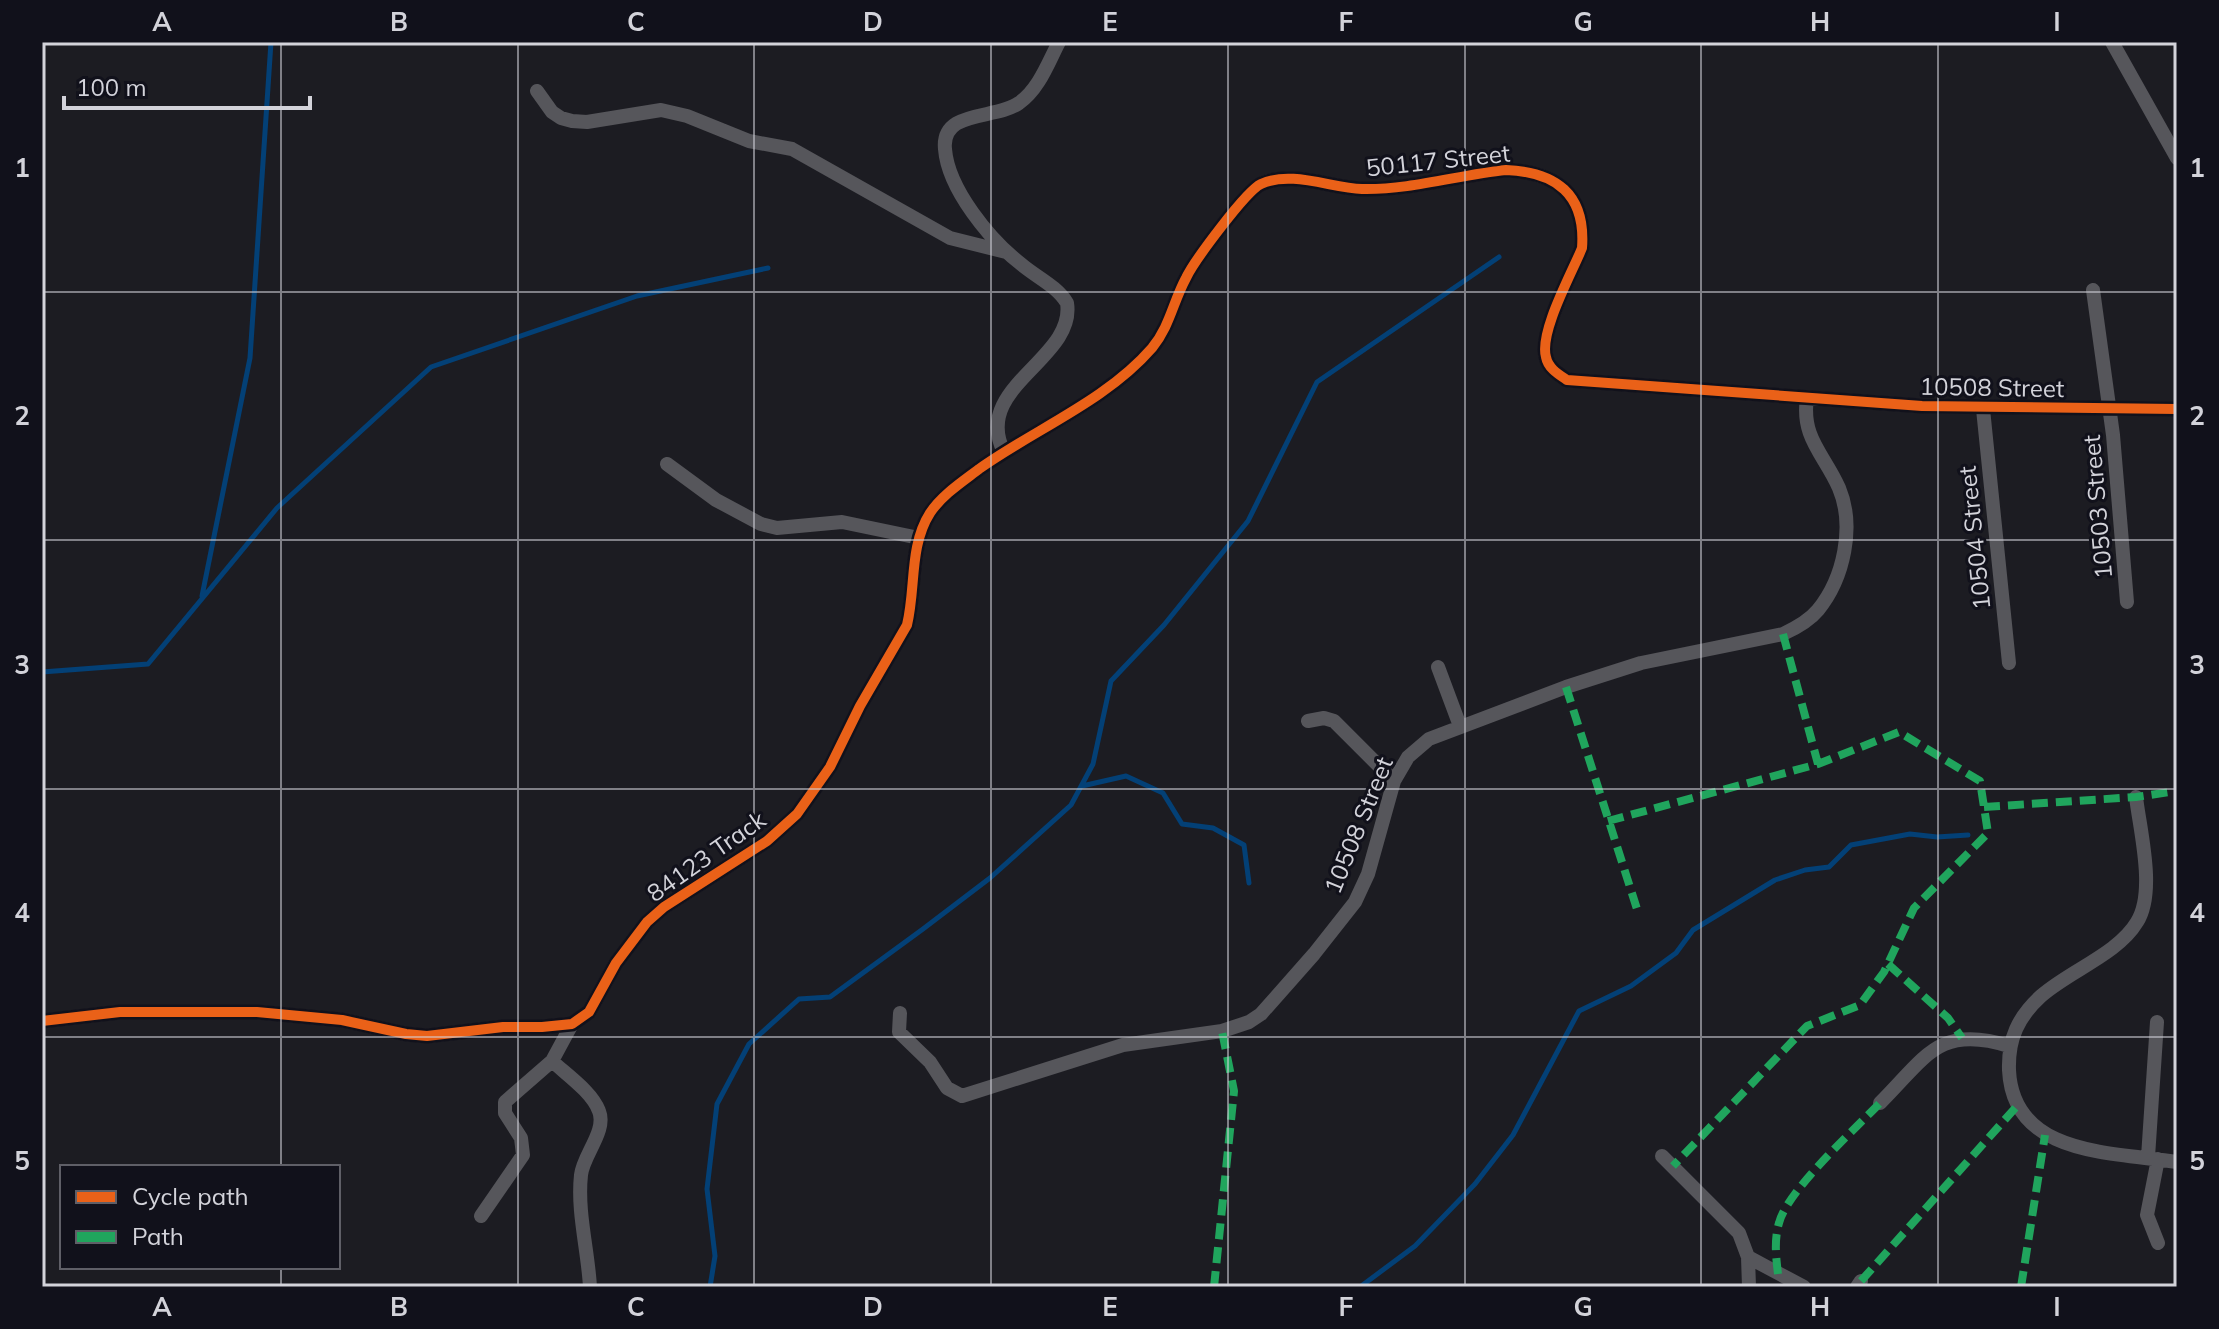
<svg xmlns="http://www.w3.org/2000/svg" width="2219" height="1329" viewBox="0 0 2219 1329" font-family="Mulish,sans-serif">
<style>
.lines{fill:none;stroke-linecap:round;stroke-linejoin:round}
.stream{stroke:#034076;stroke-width:5}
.street{stroke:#56565b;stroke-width:14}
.quiet{stroke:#20a55d;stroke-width:8;stroke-dasharray:16 8;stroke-linecap:butt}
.cycleway-casing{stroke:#11111b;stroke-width:15}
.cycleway{stroke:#ea6118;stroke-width:10}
.grid{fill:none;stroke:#d3d3da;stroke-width:2;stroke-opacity:0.55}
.labels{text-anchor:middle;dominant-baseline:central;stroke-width:6;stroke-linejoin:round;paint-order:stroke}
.street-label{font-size:24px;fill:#d3d3da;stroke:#11111b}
.neatline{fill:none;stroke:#d3d3da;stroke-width:3}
.grid-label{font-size:26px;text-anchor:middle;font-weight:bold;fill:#d3d3da}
</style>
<rect width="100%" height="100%" fill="#1c1c22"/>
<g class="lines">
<path class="stream" d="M 202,596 L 250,358 L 271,42
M 42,672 L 148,664 L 277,508 L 431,367 L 637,296 L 768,268
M 1082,786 L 1126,776 L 1163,793 L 1182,824 L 1213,828 L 1244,845 L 1249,883
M 710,1287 L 715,1256 L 707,1189 L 717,1104 L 749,1044 L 799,999 L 830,997 L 923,929 L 990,878 L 1071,805 L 1093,764 L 1111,681 L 1164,625 L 1248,521 L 1317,382 L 1499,257
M 1360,1287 L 1415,1246 L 1475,1184 L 1513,1135 L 1579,1011 L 1631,986 L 1676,953 L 1693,930 L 1775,880 L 1805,870 L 1829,867 L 1851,845 L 1910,834 L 1937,837 L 1968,835"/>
<path class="street" d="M 2112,42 L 2177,158
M 537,91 L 552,112 L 561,118 L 572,121 L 587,122 L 661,110 L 687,116 L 749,141 L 792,149 L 950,238 L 1006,252
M 2093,290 L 2113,435 L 2127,602
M 1983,409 L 2009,663
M 1004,452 C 971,387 1076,359 1067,303 C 1057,286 1036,277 1021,264 C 990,240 948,189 945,149 C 941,109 996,120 1019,103 C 1039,89 1048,63 1059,42
M 667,464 L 716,500 L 761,524 L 777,528 L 842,522 L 919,538
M 1438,667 L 1460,726
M 1308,721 L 1324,718 L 1334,721 L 1394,781
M 2136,797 C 2140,831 2156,892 2137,922 C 2118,954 2069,971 2041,996 C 2018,1017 2008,1039 2009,1070 C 2013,1157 2114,1152 2177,1162
M 900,1013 L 899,1032 L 930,1062 L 947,1088 L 962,1096 L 1123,1045 L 1222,1031 L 1249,1022 L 1261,1014 L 1314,954 L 1355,902 L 1368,874 L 1394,781 L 1408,757 L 1429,739 L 1566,687 L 1641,663 L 1783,634 C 1796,628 1809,621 1818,610 C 1844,578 1855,526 1839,488 C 1824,454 1801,438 1807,398
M 42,1021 L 120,1012 L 257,1012 L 342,1020 L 406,1034 L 427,1036 L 503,1027 L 542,1027 L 572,1024 L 589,1012 L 616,963 L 647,922 L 664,907 L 767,841 L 797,814 L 830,767 L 860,706 L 907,625 C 916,588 909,546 930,513 C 942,495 962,482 979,469 C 1035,429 1106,401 1152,348 C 1170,326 1173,302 1186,278 C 1194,261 1246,191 1261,184 C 1291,170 1331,188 1362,189 C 1411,190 1458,175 1506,170 C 1556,172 1586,194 1582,248 C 1572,273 1539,332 1546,357 C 1548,368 1558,374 1567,380 L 1922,406 L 2177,409
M 552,1061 C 567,1075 592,1092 599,1111 C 607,1131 583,1155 581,1175 C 577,1212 588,1250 590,1287
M 1880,1103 C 1926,1057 1939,1024 2009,1046
M 1662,1156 L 1739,1233 L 1748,1257 L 1749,1287
M 2148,1157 L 2157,1022
M 481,1216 L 523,1155 L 521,1138 L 505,1113 L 505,1102 L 552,1061 L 572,1024
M 2158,1243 L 2147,1215 L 2158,1159
M 1748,1257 L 1804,1287
M 1857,1287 L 1861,1281"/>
<path class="quiet" d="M 1783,634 L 1818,764
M 1566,687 L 1637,909
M 1984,807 L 2136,797 L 2177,791
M 1608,821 L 1818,764 L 1899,732 L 1980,781 L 1988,833 L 1914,908 L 1884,972 L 1860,1005 L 1807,1026 L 1673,1166
M 1888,964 L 1948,1018 L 1962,1038
M 1778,1274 C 1776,1257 1774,1240 1779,1223 C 1787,1191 1855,1129 1880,1103
M 1861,1281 L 2017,1106
M 1214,1287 L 1234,1091 L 1222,1031
M 2021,1287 L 2045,1135"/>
<defs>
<path id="cycleway" d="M 42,1021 L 120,1012 L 257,1012 L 342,1020 L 406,1034 L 427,1036 L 503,1027 L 542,1027 L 572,1024 L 589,1012 L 616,963 L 647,922 L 664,907 L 767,841 L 797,814 L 830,767 L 860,706 L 907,625 C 916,588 909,546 930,513 C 942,495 962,482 979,469 C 1035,429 1106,401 1152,348 C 1170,326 1173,302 1186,278 C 1194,261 1246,191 1261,184 C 1291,170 1331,188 1362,189 C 1411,190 1458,175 1506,170 C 1556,172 1586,194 1582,248 C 1572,273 1539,332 1546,357 C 1548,368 1558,374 1567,380 L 1922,406 L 2177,409"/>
</defs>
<use href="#cycleway" class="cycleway-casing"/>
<use href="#cycleway" class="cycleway"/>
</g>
<path class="grid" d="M 281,42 L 281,1167M 518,42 L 518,1287M 754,42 L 754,1287M 991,42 L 991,1287M 1228,42 L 1228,1287M 1465,42 L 1465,1287M 1701,42 L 1701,1287M 1938,42 L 1938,1287M 42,292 L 2177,292M 42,540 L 2177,540M 42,789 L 2177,789M 42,1037 L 2177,1037M 281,1267 L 281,1287"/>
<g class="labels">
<g class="street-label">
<text transform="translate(1438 160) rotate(-6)">50117 Street</text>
<text transform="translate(1992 387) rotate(1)">10508 Street</text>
<text transform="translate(2097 507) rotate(-95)">10503 Street</text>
<text transform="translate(1974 538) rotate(-96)">10504 Street</text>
<text transform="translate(1358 825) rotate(-68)">10508 Street</text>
<text transform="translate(706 856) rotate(-35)">84123 Track</text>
</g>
</g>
<rect width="2219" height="1329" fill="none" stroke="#11111b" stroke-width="88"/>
<rect x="60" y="1165" width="280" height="104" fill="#11111b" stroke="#5f5f67" stroke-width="2"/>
<rect x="76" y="1191" width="40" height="12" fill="#ea6118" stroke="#5f5f67" stroke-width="2"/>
<text x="132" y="1205" font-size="24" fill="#d3d3da">Cycle path</text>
<rect x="76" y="1231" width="40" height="12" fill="#20a55d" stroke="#5f5f67" stroke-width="2"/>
<text x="132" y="1245" font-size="24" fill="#d3d3da">Path</text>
<path d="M64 96v12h246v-12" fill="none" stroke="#d3d3da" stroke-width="4"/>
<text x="76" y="96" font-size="24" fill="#d3d3da" stroke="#11111b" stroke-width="6" paint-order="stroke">100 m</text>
<rect x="44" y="44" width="2131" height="1241" class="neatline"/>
<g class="grid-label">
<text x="162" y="31">A</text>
<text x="399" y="31">B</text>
<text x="636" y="31">C</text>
<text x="873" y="31">D</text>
<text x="1110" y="31">E</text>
<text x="1346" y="31">F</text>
<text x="1583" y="31">G</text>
<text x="1820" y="31">H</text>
<text x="2057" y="31">I</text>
<text x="22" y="177">1</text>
<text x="2197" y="177">1</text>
<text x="22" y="425">2</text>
<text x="2197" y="425">2</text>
<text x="22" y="674">3</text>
<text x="2197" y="674">3</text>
<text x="22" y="922">4</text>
<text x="2197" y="922">4</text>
<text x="22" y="1170">5</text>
<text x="2197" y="1170">5</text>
<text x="162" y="1316">A</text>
<text x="399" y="1316">B</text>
<text x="636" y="1316">C</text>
<text x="873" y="1316">D</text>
<text x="1110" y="1316">E</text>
<text x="1346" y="1316">F</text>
<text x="1583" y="1316">G</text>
<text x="1820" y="1316">H</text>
<text x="2057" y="1316">I</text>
</g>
</svg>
